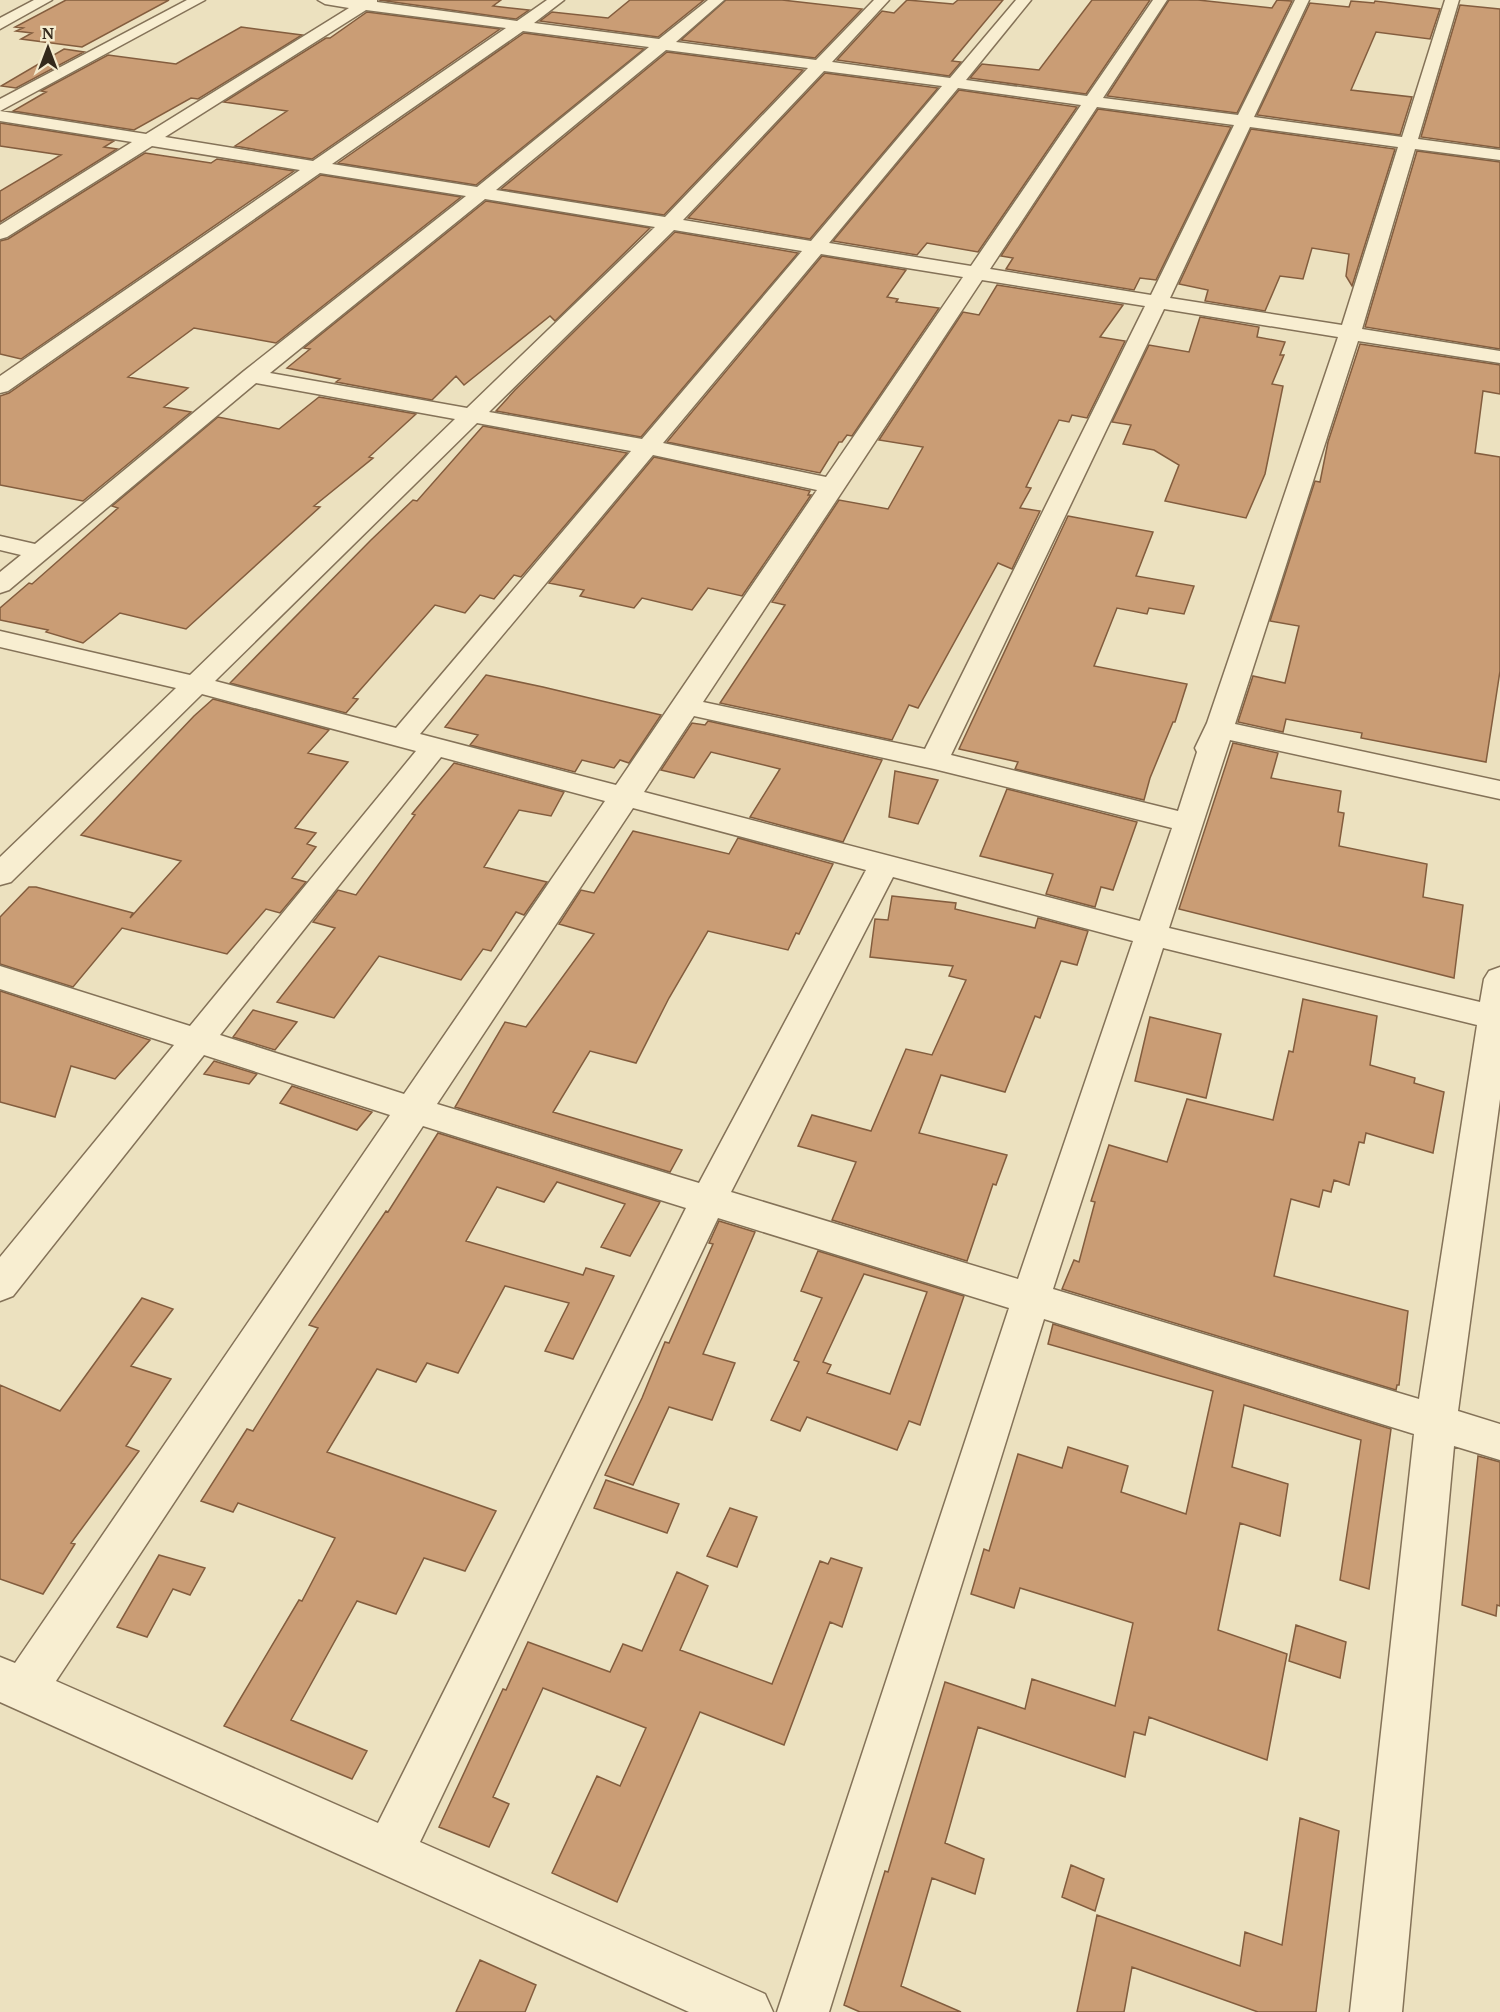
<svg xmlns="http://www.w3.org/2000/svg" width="1500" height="2012" viewBox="0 0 1500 2012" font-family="'PT Serif',serif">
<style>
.building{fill:#ca9d75;stroke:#835d3e;stroke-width:1.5;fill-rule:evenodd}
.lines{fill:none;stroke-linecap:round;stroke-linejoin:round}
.minor-casing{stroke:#847258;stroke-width:3}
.minor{fill:#f8eed1;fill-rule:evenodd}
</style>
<rect width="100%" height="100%" fill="#ece1bf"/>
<path class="building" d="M 66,0 L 169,0 L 82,47 L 21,39 L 32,33 L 16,31 L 23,28 L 15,27 Z
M 379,0 L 501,0 L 493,6 L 529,10 L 516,19 Z
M 630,0 L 704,0 L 658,37 L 540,21 L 552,12 L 608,18 Z
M 726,0 L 782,0 L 862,9 L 815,58 L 681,40 Z
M 907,0 L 953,4 L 958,0 L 1003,0 L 952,61 L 961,62 L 949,76 L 837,60 L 882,11 L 894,13 Z
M 1092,0 L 1150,0 L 1086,94 L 970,78 L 982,64 L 1039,70 Z
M 1169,0 L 1198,0 L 1272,8 L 1277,0 L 1292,1 L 1237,113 L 1107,96 Z
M 1351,1 L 1374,3 L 1375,1 L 1440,9 L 1430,39 L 1376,32 L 1351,90 L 1412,97 L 1400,135 L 1257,115 L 1310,3 L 1349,7 Z
M 1460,5 L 1500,9 L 1500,148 L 1421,137 Z
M 367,12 L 500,29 L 312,159 L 235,146 L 287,111 L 224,102 L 326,38 L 330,38 Z
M 241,27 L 302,35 L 198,99 L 191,98 L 134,130 L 13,111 L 46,92 L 41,91 L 108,55 L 176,64 Z
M 524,33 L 644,49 L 476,185 L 338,163 Z
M 64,49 L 84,52 L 16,88 L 1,86 Z
M 667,52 L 803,70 L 664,215 L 501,189 Z
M 825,73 L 938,88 L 810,239 L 688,218 Z
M 959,90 L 1077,107 L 978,252 L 927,243 L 917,255 L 833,241 Z
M 1098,109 L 1231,127 L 1156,280 L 1140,278 L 1134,290 L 1006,269 L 1013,258 L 1001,256 Z
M 0,123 L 114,141 L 104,147 L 117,149 L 0,222 L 0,191 L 61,155 L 0,146 Z
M 1251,129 L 1395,149 L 1352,286 L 1346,276 L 1349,254 L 1312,248 L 1303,279 L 1280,276 L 1265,311 L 1205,301 L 1208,290 L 1179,284 Z
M 1417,151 L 1500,162 L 1500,349 L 1365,327 Z
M 145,153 L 211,163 L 217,159 L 294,171 L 21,359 L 0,354 L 0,241 L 8,239 Z
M 321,175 L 461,197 L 276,343 L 194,328 L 128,377 L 188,388 L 164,407 L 191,412 L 83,501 L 0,485 L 0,396 L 9,393 Z
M 486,201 L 650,228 L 555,321 L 550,316 L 464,385 L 456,376 L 432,400 L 336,382 L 340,379 L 287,368 L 310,349 L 304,348 Z
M 675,232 L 798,253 L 641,437 L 496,411 L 515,390 Z
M 822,256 L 906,270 L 887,297 L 898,299 L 896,302 L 939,308 L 852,436 L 847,435 L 842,442 L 839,442 L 820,473 L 667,442 Z
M 997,285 L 1123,305 L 1100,337 L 1125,341 L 1087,418 L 1072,415 L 1069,422 L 1059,420 L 1026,487 L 1031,488 L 1020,508 L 1040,511 L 1012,569 L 998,563 L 918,708 L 909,705 L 892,740 L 720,703 L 785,605 L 772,602 L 839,500 L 888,509 L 923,447 L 879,440 L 963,312 L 979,315 Z
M 1200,317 L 1259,327 L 1257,337 L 1285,342 L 1280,355 L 1284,355 L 1272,384 L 1283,386 L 1265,474 L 1246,518 L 1165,501 L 1179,465 L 1154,450 L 1123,444 L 1131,425 L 1112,422 L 1149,345 L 1189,352 Z
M 1360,344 L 1500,365 L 1500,394 L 1483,391 L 1475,453 L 1500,457 L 1500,671 L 1486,762 L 1361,738 L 1362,733 L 1286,719 L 1283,732 L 1238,722 L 1253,676 L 1285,683 L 1299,626 L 1270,621 L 1315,481 L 1320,482 L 1328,442 Z
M 319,397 L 416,414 L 369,457 L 373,458 L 314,506 L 320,507 L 186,629 L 120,613 L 83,643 L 46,632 L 48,630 L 0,620 L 0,608 L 29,583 L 32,584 L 118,508 L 112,506 L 218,417 L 279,429 Z
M 483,426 L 627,453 L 521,577 L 514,575 L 494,599 L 480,595 L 465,613 L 435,605 L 353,698 L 358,699 L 346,713 L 230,683 L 371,540 L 413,500 L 417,501 Z
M 654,457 L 810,491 L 808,495 L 811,495 L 742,596 L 708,588 L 692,610 L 642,598 L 634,608 L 580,596 L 584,590 L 549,583 Z
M 1068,516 L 1153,532 L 1136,576 L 1194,586 L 1184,614 L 1149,608 L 1147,614 L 1117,608 L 1094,666 L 1187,684 L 1175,722 L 1173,722 L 1150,778 L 1144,800 L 1015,769 L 1018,762 L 959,749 Z
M 486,675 L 543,687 L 661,715 L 629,763 L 620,760 L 614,768 L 582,760 L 575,772 L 470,745 L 478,735 L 445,727 Z
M 213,699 L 329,730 L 308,753 L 348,762 L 295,828 L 316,833 L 307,844 L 316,847 L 292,878 L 306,882 L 280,913 L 266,909 L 227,954 L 122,928 L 73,987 L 0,964 L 0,917 L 29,887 L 36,887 L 133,913 L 130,918 L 181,861 L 81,835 L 194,716 Z
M 708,721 L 882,760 L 843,842 L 750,817 L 780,769 L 711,752 L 694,778 L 661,770 L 692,723 L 705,725 Z
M 1233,743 L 1278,753 L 1271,778 L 1341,791 L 1338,812 L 1344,813 L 1339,846 L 1427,864 L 1423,897 L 1463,905 L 1454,978 L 1179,909 Z
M 454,763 L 564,792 L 551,816 L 519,810 L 484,867 L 547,882 L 524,915 L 516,912 L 491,951 L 483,949 L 461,980 L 379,956 L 334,1018 L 277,1002 L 335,928 L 313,922 L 338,890 L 356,895 L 415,815 L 412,814 Z
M 895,771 L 938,780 L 918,824 L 889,817 Z
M 1007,789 L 1137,822 L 1113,890 L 1101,887 L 1095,907 L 1046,894 L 1053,874 L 980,856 Z
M 633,831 L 729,854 L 738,838 L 833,864 L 799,934 L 796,933 L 788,950 L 708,931 L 669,998 L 636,1063 L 590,1051 L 553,1112 L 682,1150 L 670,1172 L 455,1107 L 505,1022 L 526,1027 L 594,934 L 559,924 L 581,890 L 594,893 Z
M 892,896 L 956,903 L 955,909 L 1035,928 L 1038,918 L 1088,931 L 1077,965 L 1061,961 L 1040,1018 L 1035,1016 L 1005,1092 L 941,1075 L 919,1133 L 1007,1155 L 996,1185 L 993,1184 L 967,1261 L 832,1220 L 856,1162 L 798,1146 L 812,1115 L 871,1131 L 906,1049 L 932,1055 L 966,980 L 949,976 L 953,966 L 870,957 L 875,919 L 888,920 Z
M 0,991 L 150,1040 L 115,1079 L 71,1066 L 55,1117 L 0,1102 Z
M 1303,999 L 1377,1016 L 1370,1065 L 1415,1078 L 1414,1083 L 1444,1092 L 1433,1153 L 1366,1133 L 1364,1143 L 1359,1142 L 1349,1185 L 1334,1180 L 1331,1192 L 1323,1190 L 1319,1207 L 1291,1199 L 1274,1276 L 1408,1311 L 1399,1385 L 1397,1385 L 1396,1390 L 1062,1289 L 1074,1260 L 1079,1262 L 1095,1202 L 1091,1201 L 1109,1145 L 1167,1162 L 1187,1099 L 1273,1120 L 1289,1051 L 1293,1052 Z
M 253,1010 L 297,1022 L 275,1050 L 233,1037 Z
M 1150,1017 L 1221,1034 L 1206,1098 L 1135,1081 Z
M 214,1061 L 257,1074 L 249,1084 L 204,1074 Z
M 292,1086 L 372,1112 L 357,1130 L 280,1103 Z
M 438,1133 L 660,1202 L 630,1256 L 601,1247 L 625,1204 L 557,1182 L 544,1202 L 497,1187 L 466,1241 L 583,1275 L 586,1268 L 614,1276 L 573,1359 L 545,1351 L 569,1303 L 505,1286 L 458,1373 L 427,1363 L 416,1382 L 377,1369 L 327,1452 L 496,1511 L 465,1571 L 424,1558 L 396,1614 L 357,1601 L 291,1720 L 367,1751 L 352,1779 L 224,1726 L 299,1600 L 302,1601 L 335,1538 L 238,1503 L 233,1512 L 201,1501 L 247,1429 L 253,1431 L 318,1328 L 309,1325 L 386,1211 L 388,1212 Z
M 719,1221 L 755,1232 L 703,1354 L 735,1363 L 712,1420 L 669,1407 L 633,1485 L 605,1475 L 642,1398 L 665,1342 L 669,1343 L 713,1244 L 709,1243 Z
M 818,1251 L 964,1296 L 920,1425 L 909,1421 L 897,1450 L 807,1417 L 800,1431 L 771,1420 L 799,1362 L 794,1360 L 822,1298 L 801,1291 ZM 864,1274 L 927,1292 L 890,1394 L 827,1373 L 831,1365 L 823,1362 Z
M 142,1298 L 173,1309 L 131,1366 L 171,1379 L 126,1446 L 139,1451 L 71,1543 L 75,1544 L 43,1594 L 0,1579 L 0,1385 L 60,1411 Z
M 1053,1324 L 1391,1429 L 1369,1589 L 1340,1580 L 1361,1440 L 1244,1405 L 1232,1467 L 1288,1484 L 1280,1536 L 1240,1523 L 1218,1630 L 1287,1654 L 1267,1760 L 1149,1717 L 1145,1735 L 1134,1732 L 1125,1777 L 978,1727 L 945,1843 L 984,1859 L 975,1894 L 932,1878 L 901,1986 L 961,2012 L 860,2012 L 844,2005 L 885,1871 L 888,1872 L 945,1682 L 1025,1709 L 1032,1679 L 1115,1706 L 1133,1623 L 1020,1588 L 1014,1608 L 971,1594 L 984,1549 L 989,1551 L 1018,1454 L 1062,1468 L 1068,1447 L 1128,1466 L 1121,1492 L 1186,1514 L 1213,1391 L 1048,1344 Z
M 1478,1456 L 1500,1462 L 1500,1606 L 1497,1605 L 1496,1616 L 1462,1605 Z
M 606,1480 L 679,1504 L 667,1533 L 594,1508 Z
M 730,1508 L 757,1517 L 737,1567 L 707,1556 Z
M 159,1555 L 205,1568 L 190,1595 L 173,1589 L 147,1637 L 117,1627 Z
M 831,1558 L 862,1568 L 842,1627 L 830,1622 L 784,1745 L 700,1712 L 617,1902 L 552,1873 L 597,1776 L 620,1786 L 646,1728 L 543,1688 L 493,1797 L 509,1804 L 489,1847 L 439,1827 L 503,1689 L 506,1690 L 528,1642 L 610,1672 L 623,1644 L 642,1651 L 677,1572 L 708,1586 L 680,1650 L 772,1684 L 820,1561 L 828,1564 Z
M 1296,1625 L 1346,1642 L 1340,1678 L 1289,1661 Z
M 1300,1818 L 1339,1831 L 1316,2012 L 1258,2012 L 1132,1967 L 1124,2012 L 1077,2012 L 1097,1915 L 1240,1966 L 1245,1932 L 1282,1945 Z
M 1071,1865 L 1104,1879 L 1095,1911 L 1062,1897 Z
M 480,1960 L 536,1985 L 525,2012 L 456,2012 Z"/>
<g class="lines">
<defs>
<path id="minor" d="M 34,0 L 52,0 L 0,29 L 0,18 Z
M 187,0 L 205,0 L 0,111 L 146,134 L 349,8 L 325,4 L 318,0 L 377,0 L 377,2 L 517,21 L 547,0 L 564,0 L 534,23 L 659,39 L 708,0 L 724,0 L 676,42 L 816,60 L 874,0 L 889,0 L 832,62 L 950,78 L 1016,0 L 1031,0 L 966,80 L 1087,96 L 1153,0 L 1167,0 L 1103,98 L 1238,115 L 1295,0 L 1309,0 L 1254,117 L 1402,137 L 1445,0 L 1459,0 L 1418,139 L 1500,150 L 1500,160 L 1415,149 L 1362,329 L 1500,351 L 1500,363 L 1358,341 L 1235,724 L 1500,781 L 1500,799 L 1230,740 L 1169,928 L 1480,1002 L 1484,979 L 1489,971 L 1500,967 L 1500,1099 L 1458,1411 L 1500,1424 L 1500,1460 L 1454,1446 L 1402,2012 L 1350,2012 L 1414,1434 L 1044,1319 L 829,2012 L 777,2012 L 1009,1308 L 718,1218 L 420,1842 L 765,1994 L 773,2012 L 689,2012 L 0,1702 L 0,1657 L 15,1663 L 390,1115 L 204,1055 L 13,1296 L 0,1301 L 0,1257 L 174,1045 L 0,989 L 0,966 L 190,1026 L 416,751 L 202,694 L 11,882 L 0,885 L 0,857 L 176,688 L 0,647 L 0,631 L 190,675 L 455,419 L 256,383 L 9,590 L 0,593 L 0,572 L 21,555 L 0,550 L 0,536 L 35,544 L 244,371 L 466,196 L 320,173 L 8,391 L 0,393 L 0,376 L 300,170 L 152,146 L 7,237 L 0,239 L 0,225 L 132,142 L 0,121 L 0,99 ZM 366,10 L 506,28 L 313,161 L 165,137 ZM 523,31 L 649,47 L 477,187 L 332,164 ZM 666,50 L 808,68 L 665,217 L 496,190 ZM 824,71 L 942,86 L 811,241 L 683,220 ZM 958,88 L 1081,105 L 971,266 L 829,243 ZM 1097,107 L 1234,125 L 1151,295 L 990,269 ZM 1250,127 L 1398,147 L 1342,325 L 1170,298 ZM 485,199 L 655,227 L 467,408 L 270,373 ZM 674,230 L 802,251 L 642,439 L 489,412 ZM 821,254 L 963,277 L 826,477 L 663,443 ZM 982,280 L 1145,306 L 925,749 L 703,702 ZM 1164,309 L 1338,337 L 1207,723 L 1195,748 L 1197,752 L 1178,811 L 951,755 ZM 477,423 L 631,451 L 396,728 L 215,681 ZM 653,455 L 817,490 L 616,785 L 420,734 ZM 694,716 L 934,769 L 1172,828 L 1140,921 L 644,792 ZM 441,757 L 605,801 L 404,1094 L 220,1035 ZM 633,808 L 866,870 L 699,1183 L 437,1104 ZM 893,877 L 1133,941 L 1018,1279 L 731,1192 ZM 1163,948 L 1477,1025 L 1419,1399 L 1053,1289 ZM 423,1126 L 686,1208 L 378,1823 L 56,1681 Z"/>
</defs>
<use href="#minor" class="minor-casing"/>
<use href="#minor" class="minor"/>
</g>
<g transform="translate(48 48)" stroke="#f4ebce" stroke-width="4.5" paint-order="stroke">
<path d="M0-4.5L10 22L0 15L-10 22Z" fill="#34291c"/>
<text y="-9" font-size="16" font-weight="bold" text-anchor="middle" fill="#34291c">N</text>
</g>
</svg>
